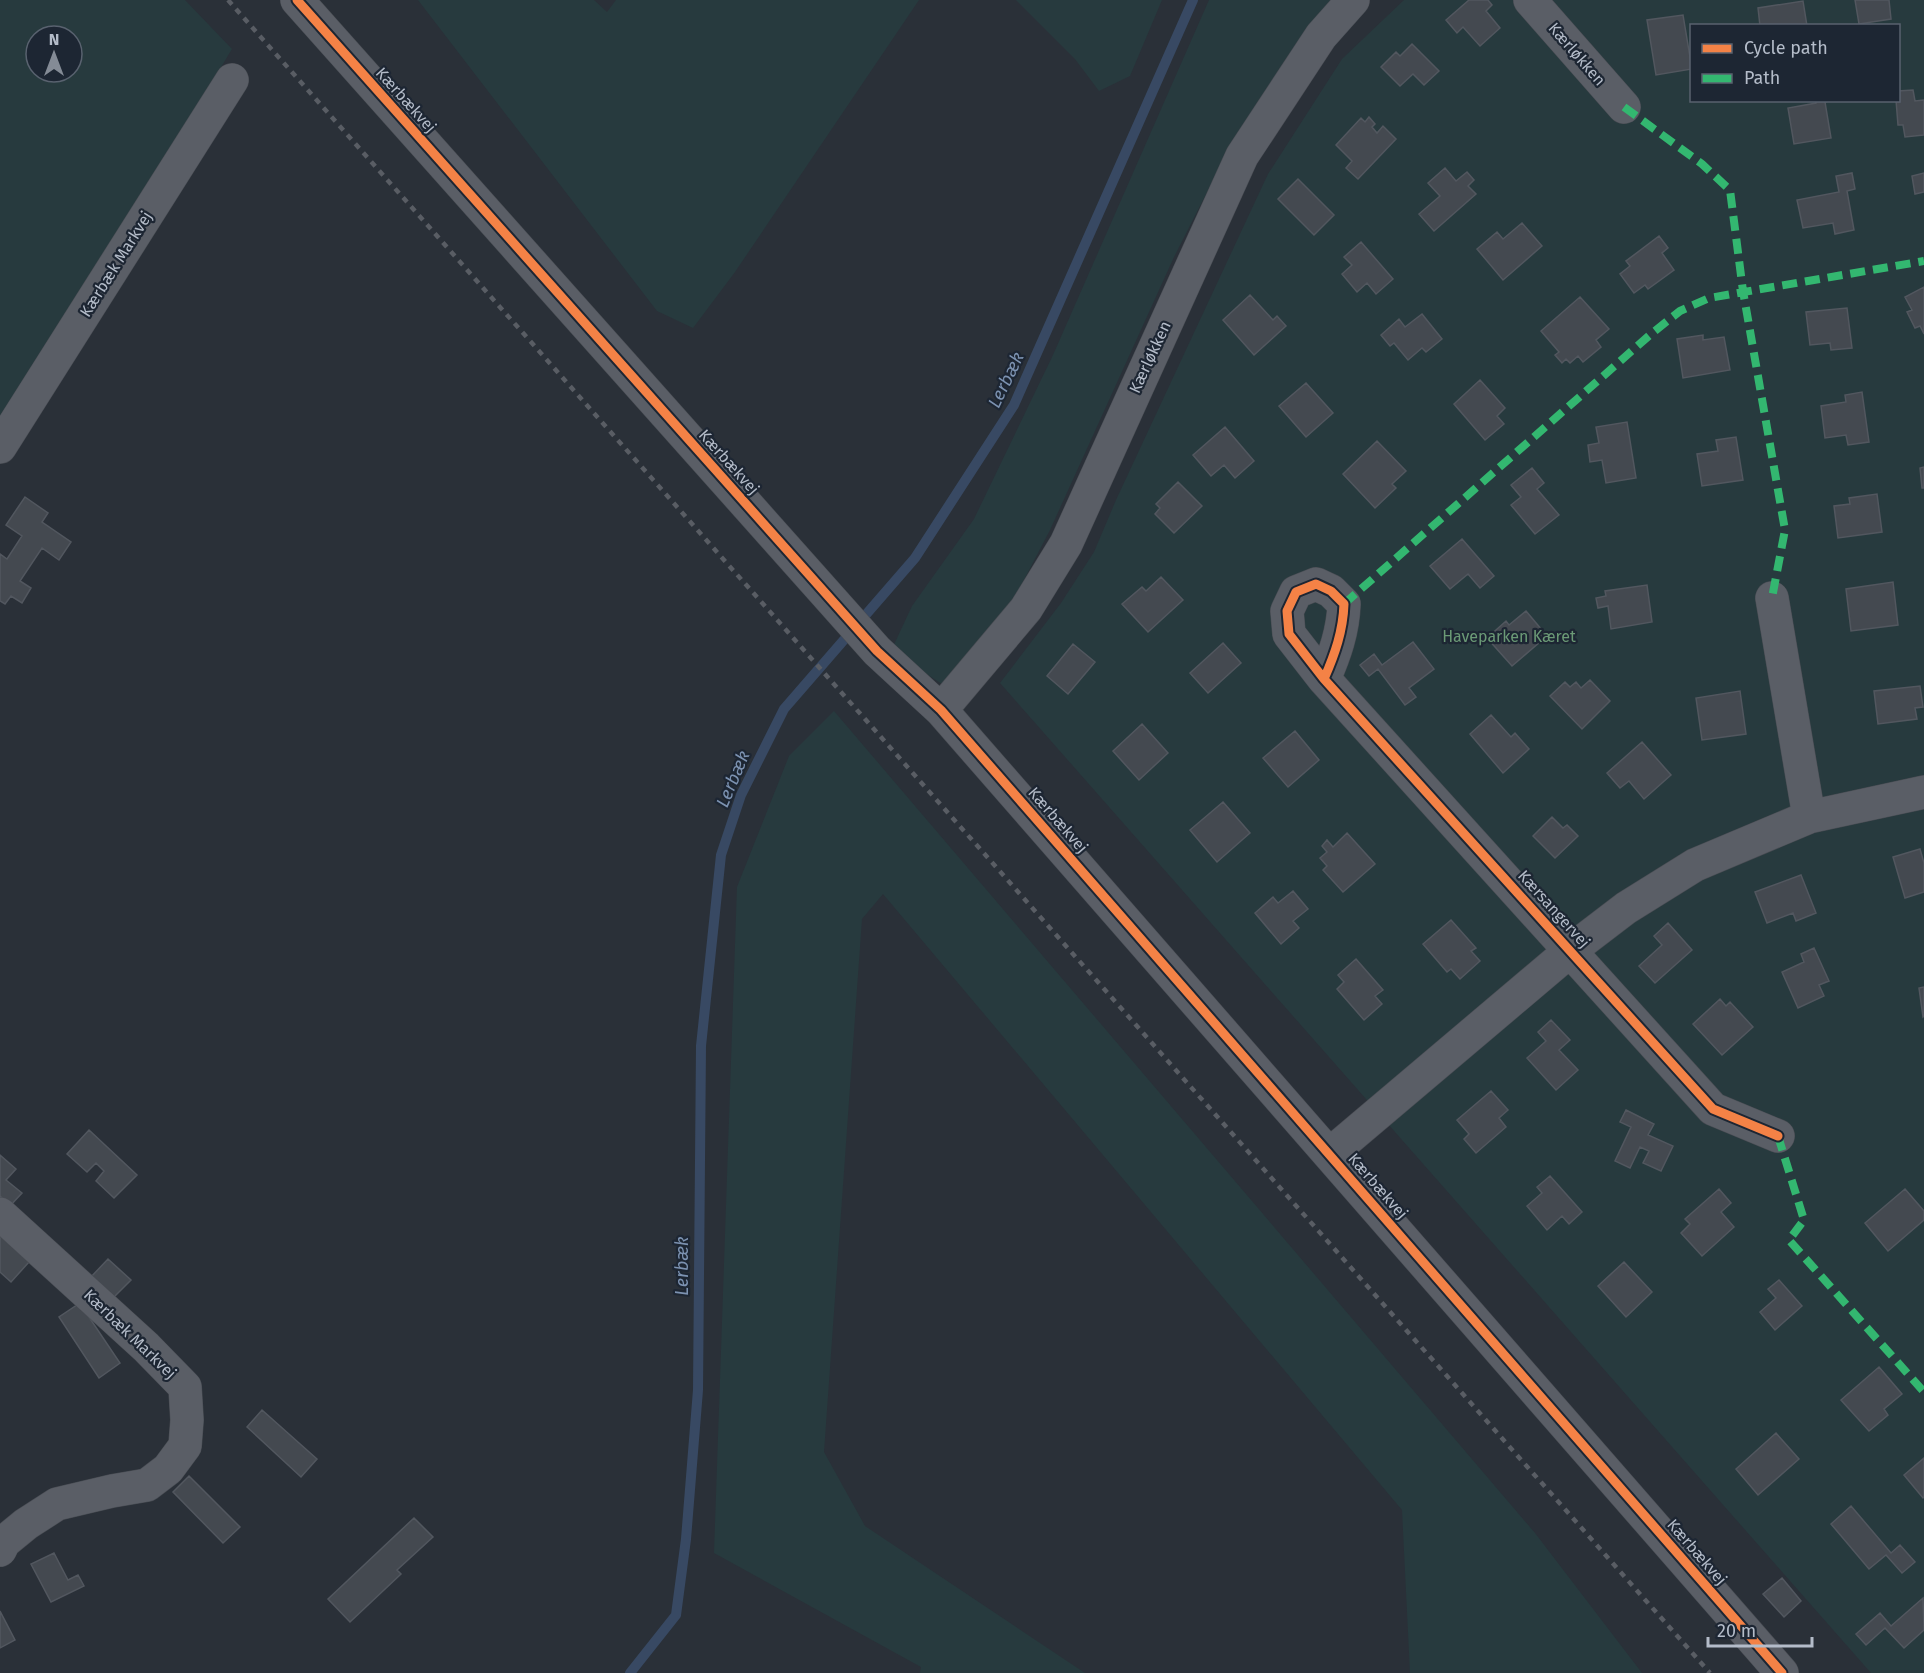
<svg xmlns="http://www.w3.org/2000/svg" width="1924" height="1673" viewBox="0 0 1924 1673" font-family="'Fira Sans',sans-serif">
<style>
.green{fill:#273a3e;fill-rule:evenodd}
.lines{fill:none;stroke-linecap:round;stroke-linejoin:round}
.stream{stroke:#384963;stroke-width:10}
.building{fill:#444950;stroke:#52575f;stroke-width:1.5}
.minor-casing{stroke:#484c53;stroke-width:34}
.minor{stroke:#5a5e66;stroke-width:33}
.rail{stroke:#595d64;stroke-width:4.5;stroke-dasharray:6 6;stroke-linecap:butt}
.quiet{stroke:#33b770;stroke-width:8;stroke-dasharray:15 8;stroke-linecap:butt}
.cycleway-casing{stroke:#1d2633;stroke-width:13}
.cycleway{stroke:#f48246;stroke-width:9}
.labels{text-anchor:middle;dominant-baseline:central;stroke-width:4.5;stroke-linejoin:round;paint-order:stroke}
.street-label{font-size:16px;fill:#b4bcc9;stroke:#1d2633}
.park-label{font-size:16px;fill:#6b9a76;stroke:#1d2633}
.water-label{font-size:18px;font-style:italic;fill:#7c92b1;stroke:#1d2633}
</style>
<rect width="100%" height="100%" fill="#2a3038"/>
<path class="green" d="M 0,0 L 185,0 L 232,49 L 20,399 L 0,430 ZM 36,36 L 72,36 L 72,72 L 36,72 Z
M 418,0 L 594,0 L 607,12 L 616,0 L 919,0 L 735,272 L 693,328 L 657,311 Z
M 1016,0 L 1162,0 L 1130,76 L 1099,91 L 1075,59 Z
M 1209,0 L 1338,0 L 1228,151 L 1174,257 L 1050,530 L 1012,603 L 942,684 L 891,651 L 912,606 L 974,519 L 1053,355 Z
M 1404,0 L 1924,0 L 1924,1673 L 1871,1673 L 1000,683 L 1061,603 L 1094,552 L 1116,500 L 1268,174 L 1342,59 ZM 1692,26 L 1898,26 L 1898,100 L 1692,100 Z
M 834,711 L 1535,1533 L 1642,1673 L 1410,1673 L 1402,1510 L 883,894 L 862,919 L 824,1452 L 865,1526 L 1085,1673 L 920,1673 L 921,1667 L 714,1553 L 737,887 L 789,756 Z"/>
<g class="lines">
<path class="stream" d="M 630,1673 L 676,1615 L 686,1539 L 698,1390 L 701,1046 L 721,855 L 741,795 L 784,709 L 915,558 L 1014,405 L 1193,0"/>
</g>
<path class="building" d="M 1469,0 L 1488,0 L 1492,5 L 1486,11 L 1500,28 L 1480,46 L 1463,27 L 1457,33 L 1446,20 Z
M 1855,0 L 1889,0 L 1891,19 L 1859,24 Z
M 1803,1 L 1807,26 L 1760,26 L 1758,8 Z
M 1683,15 L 1692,69 L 1656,75 L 1647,20 Z
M 1412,44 L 1439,71 L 1424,85 L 1413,74 L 1400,86 L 1381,67 L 1396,52 L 1400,56 Z
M 1913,90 L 1915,101 L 1924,100 L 1924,135 L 1905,137 L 1903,125 L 1898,125 L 1896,100 L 1898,100 L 1898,91 Z
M 1816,100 L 1832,100 L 1825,102 L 1831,138 L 1794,144 L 1788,108 L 1816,103 Z
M 1369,117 L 1375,124 L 1372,127 L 1377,133 L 1383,126 L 1396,139 L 1358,179 L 1346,168 L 1352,161 L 1336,145 L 1361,118 L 1365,122 Z
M 1445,168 L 1456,181 L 1467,172 L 1474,180 L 1468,186 L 1476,194 L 1434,231 L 1419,214 L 1440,196 L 1428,183 Z
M 1852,173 L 1855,189 L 1847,191 L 1854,230 L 1835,234 L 1833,223 L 1803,228 L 1797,200 L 1839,192 L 1836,176 Z
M 1924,173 L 1924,192 L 1915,194 L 1912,176 Z
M 1298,179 L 1334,215 L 1314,235 L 1278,199 Z
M 1522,223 L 1542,246 L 1503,280 L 1477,249 L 1497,232 L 1503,239 Z
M 1659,236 L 1668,248 L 1662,253 L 1674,270 L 1648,289 L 1645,285 L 1634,293 L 1620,274 L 1630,266 L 1626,261 Z
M 1361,242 L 1393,279 L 1376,294 L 1367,283 L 1357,292 L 1342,274 L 1352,265 L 1344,257 Z
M 1924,287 L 1924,334 L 1920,326 L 1915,328 L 1907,312 L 1912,310 L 1905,297 Z
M 1250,295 L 1273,320 L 1277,316 L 1286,326 L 1254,355 L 1223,320 Z
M 1580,297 L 1609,329 L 1596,340 L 1601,347 L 1583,362 L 1578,356 L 1570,363 L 1566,359 L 1562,363 L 1555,355 L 1559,352 L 1541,331 Z
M 1847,308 L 1852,348 L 1831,350 L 1830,343 L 1810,345 L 1806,312 Z
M 1422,314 L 1442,339 L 1426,352 L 1422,348 L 1408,360 L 1394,343 L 1390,346 L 1381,335 L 1399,319 L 1405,327 Z
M 1703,335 L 1703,340 L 1724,337 L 1730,370 L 1683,378 L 1677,339 Z
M 1480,380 L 1505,408 L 1497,416 L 1504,424 L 1485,440 L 1454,404 Z
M 1306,383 L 1333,413 L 1306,437 L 1279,406 Z
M 1862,392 L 1869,442 L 1848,445 L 1846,435 L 1825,438 L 1821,406 L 1846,402 L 1845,395 Z
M 1627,422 L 1636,478 L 1606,483 L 1602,460 L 1590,462 L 1588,445 L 1599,443 L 1596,427 Z
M 1225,427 L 1254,461 L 1235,478 L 1224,465 L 1211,476 L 1193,455 Z
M 1736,437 L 1743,480 L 1702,486 L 1697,454 L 1718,451 L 1716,440 Z
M 1377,441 L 1406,471 L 1392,484 L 1396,488 L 1375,508 L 1343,474 Z
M 1924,467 L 1924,488 L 1922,488 L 1920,468 Z
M 1532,468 L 1544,483 L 1537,489 L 1559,515 L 1535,534 L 1511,505 L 1521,497 L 1511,485 Z
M 1178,482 L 1202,506 L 1174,533 L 1155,514 L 1160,508 L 1156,504 Z
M 1877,494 L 1882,532 L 1838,538 L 1834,506 L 1850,504 L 1849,498 Z
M 25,497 L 48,513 L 42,522 L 71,542 L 59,560 L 42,548 L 20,581 L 31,588 L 22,603 L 11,596 L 5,604 L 0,601 L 0,554 L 7,559 L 22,536 L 6,525 Z
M 1462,539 L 1494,576 L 1480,588 L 1468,574 L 1450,589 L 1430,566 Z
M 1161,577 L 1183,600 L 1148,632 L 1122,604 L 1142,587 L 1146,591 Z
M 1893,582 L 1898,625 L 1851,631 L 1846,589 Z
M 1647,585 L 1652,622 L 1611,629 L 1608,606 L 1598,608 L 1596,598 L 1606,596 L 1605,591 Z
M 1526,611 L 1547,636 L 1512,666 L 1487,638 L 1506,621 L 1509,625 Z
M 1413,642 L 1434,669 L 1409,688 L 1416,697 L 1405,705 L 1378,669 L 1369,676 L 1360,665 L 1374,654 L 1382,665 Z
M 1223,643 L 1241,663 L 1208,693 L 1190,673 Z
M 1073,644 L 1095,662 L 1068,694 L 1047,676 Z
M 1590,680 L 1610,701 L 1582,729 L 1550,696 L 1565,682 L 1570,687 L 1576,682 L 1581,688 Z
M 1920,686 L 1923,707 L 1915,708 L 1917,719 L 1878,724 L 1874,691 Z
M 1740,691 L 1746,734 L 1702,740 L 1696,698 Z
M 1491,715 L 1511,737 L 1515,733 L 1529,749 L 1503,773 L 1470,734 Z
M 1142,724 L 1168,753 L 1139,780 L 1113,751 Z
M 1295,731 L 1319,760 L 1288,787 L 1263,758 Z
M 1642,742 L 1671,775 L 1644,799 L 1629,781 L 1620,788 L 1607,773 Z
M 1223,802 L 1250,833 L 1217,862 L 1190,830 Z
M 1552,817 L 1563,828 L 1567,825 L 1578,836 L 1555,858 L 1533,836 Z
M 1347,833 L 1375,864 L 1343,892 L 1323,870 L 1327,866 L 1320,858 L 1327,852 L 1322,846 L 1327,840 L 1333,847 Z
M 1920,849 L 1924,863 L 1924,892 L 1905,898 L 1893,857 Z
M 1801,875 L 1816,913 L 1796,921 L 1793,913 L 1767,923 L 1755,892 Z
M 1293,891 L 1308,909 L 1293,921 L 1299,928 L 1281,944 L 1255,913 L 1273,897 L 1278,903 Z
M 1451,920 L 1476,948 L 1471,951 L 1480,961 L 1460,979 L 1451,969 L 1447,972 L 1423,944 Z
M 1668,923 L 1692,950 L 1655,983 L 1639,966 L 1662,945 L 1654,936 Z
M 1814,948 L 1829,981 L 1819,985 L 1824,996 L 1798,1008 L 1782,972 L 1804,962 L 1801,954 Z
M 1356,959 L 1383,990 L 1375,996 L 1382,1004 L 1364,1020 L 1337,989 L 1344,982 L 1338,975 Z
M 1924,987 L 1924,1016 L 1923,1017 L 1919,988 Z
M 1720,999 L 1726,1006 L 1730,1002 L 1753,1027 L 1722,1055 L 1693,1024 Z
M 1551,1020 L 1570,1040 L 1559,1050 L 1578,1070 L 1556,1090 L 1527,1058 L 1546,1041 L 1538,1032 Z
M 1491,1091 L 1508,1110 L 1499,1118 L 1506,1127 L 1476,1153 L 1464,1139 L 1469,1134 L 1457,1120 Z
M 1626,1110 L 1654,1124 L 1648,1135 L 1673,1146 L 1661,1171 L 1643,1163 L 1649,1151 L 1640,1147 L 1630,1168 L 1615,1161 L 1631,1127 L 1620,1122 Z
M 89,1130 L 137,1175 L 114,1198 L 96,1181 L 104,1171 L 96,1163 L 87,1172 L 67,1154 Z
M 0,1155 L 16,1169 L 6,1180 L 22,1193 L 10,1206 L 0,1196 Z
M 1550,1176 L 1582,1212 L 1569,1224 L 1562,1216 L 1547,1230 L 1527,1206 L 1542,1193 L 1537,1187 Z
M 1719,1189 L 1731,1203 L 1721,1212 L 1734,1227 L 1702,1256 L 1681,1233 L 1690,1224 L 1685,1219 Z
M 1905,1189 L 1924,1211 L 1924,1220 L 1888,1251 L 1865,1223 Z
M 0,1235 L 29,1262 L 11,1282 L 0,1272 Z
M 108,1259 L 131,1280 L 112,1299 L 90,1278 Z
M 1624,1262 L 1652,1292 L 1626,1317 L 1598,1286 Z
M 1779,1280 L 1802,1306 L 1775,1330 L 1760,1312 L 1776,1298 L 1768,1289 Z
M 77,1305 L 89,1317 L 120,1363 L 99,1378 L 59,1317 Z
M 1879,1367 L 1902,1394 L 1884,1409 L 1888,1415 L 1869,1431 L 1841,1400 Z
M 262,1410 L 317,1459 L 301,1477 L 247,1427 Z
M 1776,1433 L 1799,1459 L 1758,1495 L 1736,1469 Z
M 1924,1458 L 1924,1497 L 1923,1498 L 1904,1475 Z
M 189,1476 L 240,1527 L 223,1543 L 173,1492 Z
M 1851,1506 L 1891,1553 L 1900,1545 L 1915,1562 L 1902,1573 L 1886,1555 L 1869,1569 L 1831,1524 Z
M 414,1518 L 433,1537 L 397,1570 L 401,1574 L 350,1622 L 328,1599 Z
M 54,1553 L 68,1580 L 78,1575 L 84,1586 L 51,1602 L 31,1564 Z
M 1782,1578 L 1801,1601 L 1784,1617 L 1763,1594 Z
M 1923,1598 L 1924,1630 L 1904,1648 L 1885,1628 L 1866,1645 L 1856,1634 L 1880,1613 L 1891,1626 Z
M 0,1611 L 15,1640 L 0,1648 Z"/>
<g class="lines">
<defs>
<path id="minor" d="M 297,0 L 877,651 L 941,710 L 1782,1673
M 1530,0 L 1624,107
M 0,447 L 232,80
M 1772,598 L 1809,817
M 1324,679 L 1289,634 L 1287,611 L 1296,592 L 1316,584 L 1331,591 L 1344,604 C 1343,631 1335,654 1324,679 L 1713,1109 L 1778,1136
M 941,710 L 1026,609 L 1066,544 L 1242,156 L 1321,36 L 1353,0
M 1330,1154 L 1571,950 L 1626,908 L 1695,865 L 1809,817 L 1924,792
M 0,1214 L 146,1347 L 185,1387 L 187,1420 L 185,1446 L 168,1469 L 147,1485 L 112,1491 L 57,1504 L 26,1524 L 4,1542 L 0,1550"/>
</defs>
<use href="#minor" class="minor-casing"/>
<use href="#minor" class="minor"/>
<path class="rail" d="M 228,0 L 1710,1673"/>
<path class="quiet" d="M 1624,107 L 1702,164 L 1730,190 L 1743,291 L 1785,530 L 1772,598
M 1344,604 L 1651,334 L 1680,311 L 1709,298 L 1924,261
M 1778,1136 L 1804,1220 L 1789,1240 L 1924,1392"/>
<defs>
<path id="cycleway" d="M 297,0 L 877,651 L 941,710 L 1782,1673
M 1324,679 L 1289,634 L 1287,611 L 1296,592 L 1316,584 L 1331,591 L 1344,604 C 1343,631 1335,654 1324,679 L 1713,1109 L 1778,1136"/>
</defs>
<use href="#cycleway" class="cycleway-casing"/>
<use href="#cycleway" class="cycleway"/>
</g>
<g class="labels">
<g class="street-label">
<text transform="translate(1577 54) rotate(49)">Kærløkken</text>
<text transform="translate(406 100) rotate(48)">Kærbækvej</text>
<text transform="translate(116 264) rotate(-58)">Kærbæk Markvej</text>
<text transform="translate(1150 357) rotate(-65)">Kærløkken</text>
<text transform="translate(729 462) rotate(48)">Kærbækvej</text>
<text transform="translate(1058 820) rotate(49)">Kærbækvej</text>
<text transform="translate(1554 909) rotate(48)">Kærsangervej</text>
<text transform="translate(1378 1186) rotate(49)">Kærbækvej</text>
<text transform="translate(130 1334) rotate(44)">Kærbæk Markvej</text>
<text transform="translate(1697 1552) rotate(49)">Kærbækvej</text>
</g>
<g class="park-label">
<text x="1509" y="636">Haveparken Kæret</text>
</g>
<g class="water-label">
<text transform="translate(1006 380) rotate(-64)">Lerbæk</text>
<text transform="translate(733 779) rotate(-67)">Lerbæk</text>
<text transform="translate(682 1266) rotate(-90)">Lerbæk</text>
</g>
</g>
<rect x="1690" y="24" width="210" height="78" fill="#1d2633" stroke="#59626f" stroke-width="1.5"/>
<rect x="1702" y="44" width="30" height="9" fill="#f48246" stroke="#59626f" stroke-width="1.5"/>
<text x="1744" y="54" font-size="18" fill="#b4bcc9">Cycle path</text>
<rect x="1702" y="74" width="30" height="9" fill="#33b770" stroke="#59626f" stroke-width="1.5"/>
<text x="1744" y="84" font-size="18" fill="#b4bcc9">Path</text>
<g transform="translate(54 54)"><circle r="28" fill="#1d2633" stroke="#59626f" stroke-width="1.5"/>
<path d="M0-4.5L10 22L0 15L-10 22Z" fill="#848b96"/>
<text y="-9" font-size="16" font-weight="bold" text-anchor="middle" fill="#b4bcc9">N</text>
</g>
<path d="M1708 1637v9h104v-9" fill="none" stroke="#b4bcc9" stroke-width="3"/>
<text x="1717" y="1637" font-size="18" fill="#b4bcc9" stroke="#1d2633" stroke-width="4.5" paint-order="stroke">20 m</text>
</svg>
